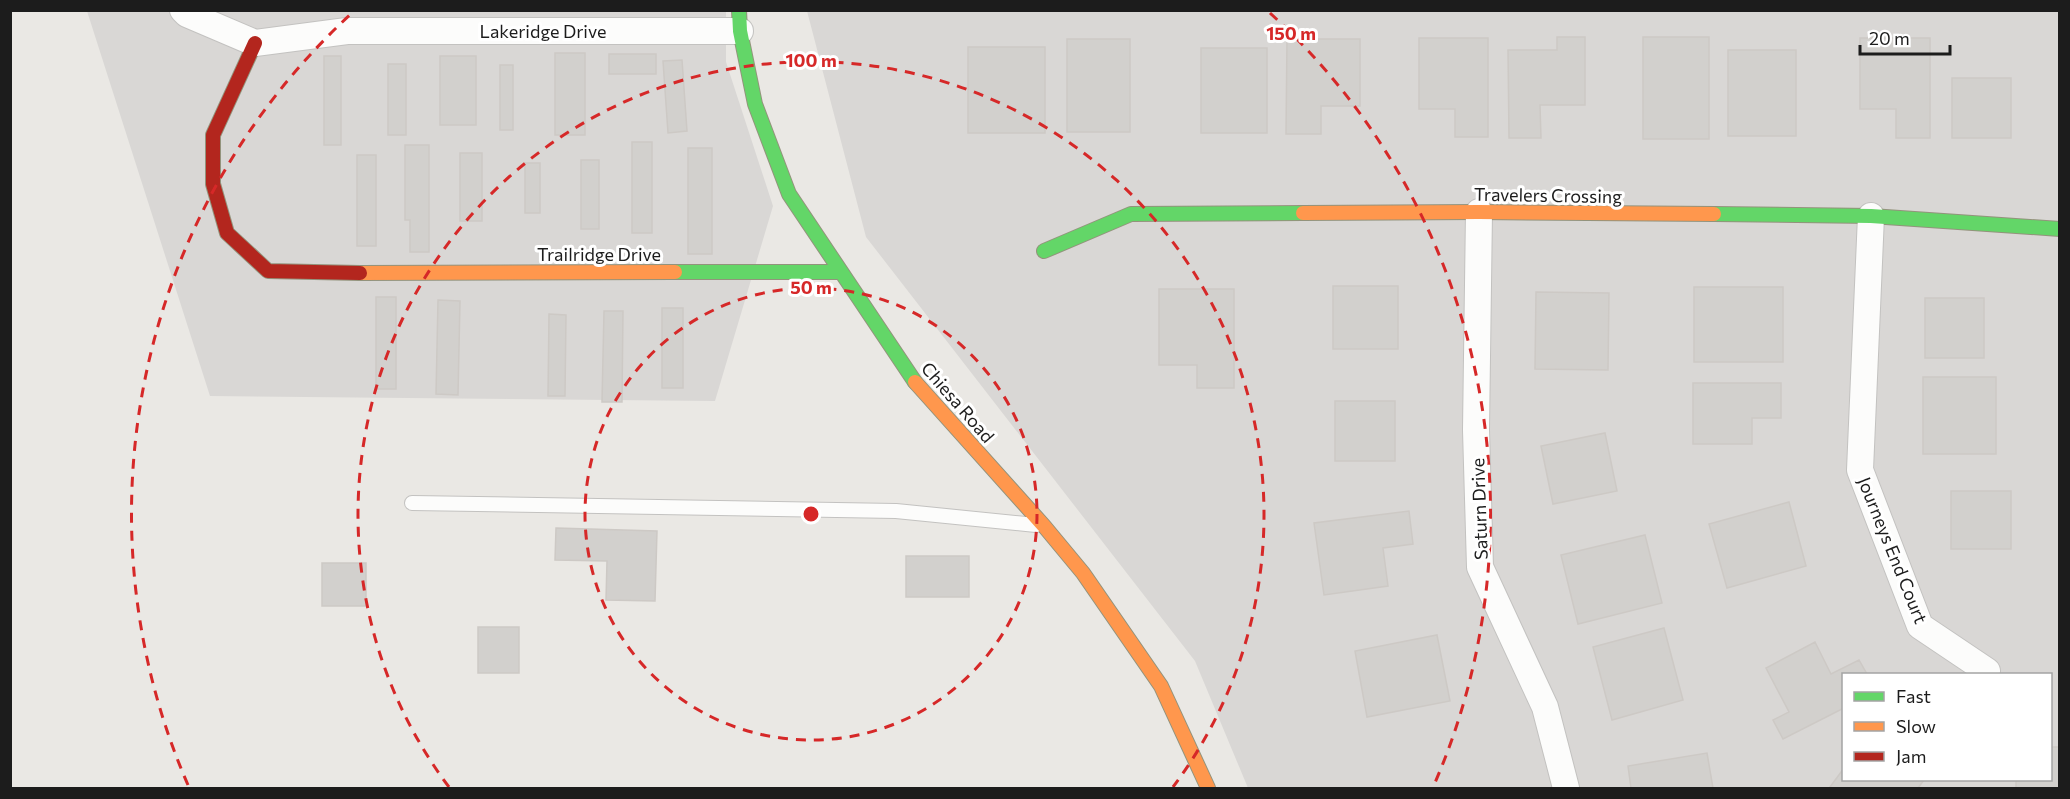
<svg xmlns="http://www.w3.org/2000/svg" width="2070" height="799" viewBox="0 0 2070 799" font-family="Commissioner,sans-serif">
<style>
.residential{fill:#d9d7d5;fill-rule:evenodd}
.building{fill:#d2d0cd;stroke:#cdc9c5;stroke-width:1.5}
.lines{fill:none;stroke-linecap:round;stroke-linejoin:round}
.lane-casing{stroke:#c3c2c0;stroke-width:16}
.street-casing{stroke:#c3c2c0;stroke-width:28}
.fast-casing{stroke:#93937c;stroke-width:16}
.slow-casing{stroke:#93937c;stroke-width:16}
.jam-casing{stroke:#93937c;stroke-width:16}
.lane{stroke:#fcfcfb;stroke-width:14}
.street{stroke:#fcfcfb;stroke-width:26}
.fast{stroke:#63d668;stroke-width:14}
.slow{stroke:#ff974d;stroke-width:14}
.jam{stroke:#b3261e;stroke-width:14}
.ring{fill:none;stroke:#d62828;stroke-width:3;stroke-dasharray:10 8}
.labels{text-anchor:middle;dominant-baseline:central;stroke-width:6;stroke-linejoin:round;paint-order:stroke}
.street-label{font-size:18px;fill:#1c1c1c;stroke:#fff}
.centre{fill:#d62828;stroke:#fff;stroke-width:3}
.ring-label{font-size:18px;text-anchor:middle;font-weight:bold;fill:#d62828;stroke:#fff;stroke-width:6;stroke-linejoin:round;paint-order:stroke}
</style>
<rect width="100%" height="100%" fill="#eae8e4"/>
<path class="residential" d="M 87,11 L 726,11 L 726,62 L 773,206 L 715,401 L 210,396 Z
M 807,11 L 2059,11 L 2059,788 L 1248,788 L 1195,661 L 866,237 ZM 1844,674 L 2050,674 L 2050,780 L 1844,780 Z"/>
<path class="building" d="M 1557,37 L 1585,37 L 1585,105 L 1540,105 L 1541,138 L 1509,138 L 1508,50 L 1557,50 Z
M 1643,37 L 1709,37 L 1709,139 L 1643,139 Z
M 1419,38 L 1488,38 L 1488,137 L 1455,137 L 1455,109 L 1419,109 Z
M 1860,38 L 1930,38 L 1930,138 L 1896,138 L 1896,109 L 1860,109 Z
M 1067,39 L 1130,39 L 1130,132 L 1067,132 Z
M 1287,39 L 1360,39 L 1360,106 L 1321,106 L 1321,134 L 1286,134 Z
M 968,47 L 1045,47 L 1045,133 L 968,133 Z
M 1201,48 L 1267,48 L 1267,133 L 1201,133 Z
M 1728,50 L 1796,50 L 1796,136 L 1728,136 Z
M 555,53 L 585,53 L 585,135 L 555,135 Z
M 609,54 L 656,54 L 656,74 L 609,74 Z
M 324,56 L 341,56 L 341,145 L 324,145 Z
M 440,56 L 476,56 L 476,125 L 440,125 Z
M 682,60 L 687,131 L 668,133 L 663,61 Z
M 388,64 L 406,64 L 406,135 L 388,135 Z
M 500,65 L 513,65 L 513,130 L 500,130 Z
M 1952,78 L 2011,78 L 2011,138 L 1952,138 Z
M 632,142 L 652,142 L 652,233 L 632,233 Z
M 405,145 L 429,145 L 429,252 L 410,252 L 410,220 L 405,220 Z
M 688,148 L 712,148 L 712,254 L 688,254 Z
M 460,153 L 482,153 L 482,221 L 460,221 Z
M 357,155 L 376,155 L 376,246 L 357,246 Z
M 581,160 L 599,160 L 599,229 L 581,229 Z
M 525,163 L 540,163 L 540,213 L 525,213 Z
M 1333,286 L 1398,286 L 1398,349 L 1333,349 Z
M 1694,287 L 1783,287 L 1783,362 L 1694,362 Z
M 1159,289 L 1234,289 L 1234,388 L 1197,388 L 1197,365 L 1159,365 Z
M 1536,292 L 1609,293 L 1608,370 L 1535,369 Z
M 376,297 L 396,297 L 396,389 L 376,389 Z
M 1925,298 L 1984,298 L 1984,358 L 1925,358 Z
M 438,300 L 460,301 L 458,395 L 436,394 Z
M 662,308 L 683,308 L 683,388 L 662,388 Z
M 604,311 L 623,311 L 622,402 L 602,402 Z
M 549,314 L 566,315 L 565,396 L 548,396 Z
M 1923,377 L 1996,377 L 1996,454 L 1923,454 Z
M 1693,383 L 1781,383 L 1781,418 L 1752,418 L 1752,444 L 1693,444 Z
M 1335,401 L 1395,401 L 1395,461 L 1335,461 Z
M 1605,433 L 1617,491 L 1553,504 L 1541,446 Z
M 1951,491 L 2011,491 L 2011,549 L 1951,549 Z
M 1789,502 L 1806,566 L 1727,588 L 1709,524 Z
M 1409,511 L 1413,544 L 1383,548 L 1388,586 L 1324,595 L 1314,523 Z
M 556,528 L 657,531 L 655,601 L 606,600 L 607,561 L 555,560 Z
M 1645,535 L 1662,603 L 1578,624 L 1561,555 Z
M 906,556 L 969,556 L 969,597 L 906,597 Z
M 322,563 L 366,563 L 366,606 L 322,606 Z
M 478,627 L 519,627 L 519,673 L 478,673 Z
M 1664,628 L 1683,700 L 1612,720 L 1593,647 Z
M 1437,635 L 1450,701 L 1367,717 L 1355,651 Z
M 1815,642 L 1831,674 L 1859,660 L 1867,674 L 1844,674 L 1844,708 L 1783,739 L 1773,720 L 1789,712 L 1766,668 Z
M 2050,747 L 2060,747 L 2060,788 L 2016,788 L 2016,780 L 2050,780 Z
M 1707,753 L 1713,788 L 1631,788 L 1628,766 Z
M 1844,768 L 1844,780 L 1924,780 L 1918,788 L 1831,788 L 1830,787 Z"/>
<g class="lines">
<defs>
<path id="lane" d="M 412,503 L 896,511 L 1036,525"/>
<path id="street" d="M 183,10 L 187,14 L 255,43 L 347,31 L 740,31
M 1479,212 L 1476,430 L 1480,567 L 1545,707 L 1566,788
M 1871,216 L 1860,470 L 1920,626 L 1987,671"/>
<path id="fast" d="M 739,10 L 740,31 L 755,104 L 789,194 L 915,382
M 1714,214 L 1871,216 L 2060,229
M 1044,251 L 1131,214 L 1303,213
M 675,272 L 840,272"/>
<path id="slow" d="M 1303,213 L 1479,212 L 1714,214
M 360,273 L 675,272
M 915,382 L 1044,526 L 1083,573 L 1161,686 L 1208,788"/>
<path id="jam" d="M 255,43 L 213,135 L 213,184 L 227,233 L 268,271 L 360,273"/>
</defs>
<use href="#lane" class="lane-casing"/>
<use href="#street" class="street-casing"/>
<use href="#fast" class="fast-casing"/>
<use href="#slow" class="slow-casing"/>
<use href="#jam" class="jam-casing"/>
<use href="#lane" class="lane"/>
<use href="#street" class="street"/>
<use href="#fast" class="fast"/>
<use href="#slow" class="slow"/>
<use href="#jam" class="jam"/>
</g>
<g class="ring">
<circle cx="811" cy="514" r="226"/>
<path d="M449 787A453 453 0 1 1 1173 787"/>
<path d="M188 785A679 679 0 0 1 352 13M1270 13A679 679 0 0 1 1434 785"/>
</g>
<g class="labels">
<g class="street-label">
<text x="543" y="31">Lakeridge Drive</text>
<text transform="translate(1548 195) rotate(1)">Travelers Crossing</text>
<text x="599" y="254">Trailridge Drive</text>
<text transform="translate(958 402) rotate(49)">Chiesa Road</text>
<text transform="translate(1479 509) rotate(-92)">Saturn Drive</text>
<text transform="translate(1893 550) rotate(68)">Journeys End Court</text>
</g>
</g>
<circle cx="811" cy="514" r="9" class="centre"/>
<g class="ring-label">
<text x="1291" y="40">150 m</text>
<text x="811" y="67">100 m</text>
<text x="811" y="294">50 m</text>
</g>
<rect width="2070" height="799" fill="none" stroke="#1c1c1c" stroke-width="24"/>
<rect x="1842" y="673" width="210" height="108" fill="#ffffff" stroke="#a4a4a4" stroke-width="1.5"/>
<rect x="1854" y="692" width="30" height="9" fill="#63d668" stroke="#a4a4a4" stroke-width="1.5"/>
<text x="1896" y="703" font-size="18" fill="#1c1c1c">Fast</text>
<rect x="1854" y="722" width="30" height="9" fill="#ff974d" stroke="#a4a4a4" stroke-width="1.5"/>
<text x="1896" y="733" font-size="18" fill="#1c1c1c">Slow</text>
<rect x="1854" y="752" width="30" height="9" fill="#b3261e" stroke="#a4a4a4" stroke-width="1.5"/>
<text x="1896" y="763" font-size="18" fill="#1c1c1c">Jam</text>
<path d="M1860 45v9h90v-9" fill="none" stroke="#1c1c1c" stroke-width="3"/>
<text x="1869" y="45" font-size="18" fill="#1c1c1c" stroke="#ffffff" stroke-width="4.5" paint-order="stroke">20 m</text>
</svg>
